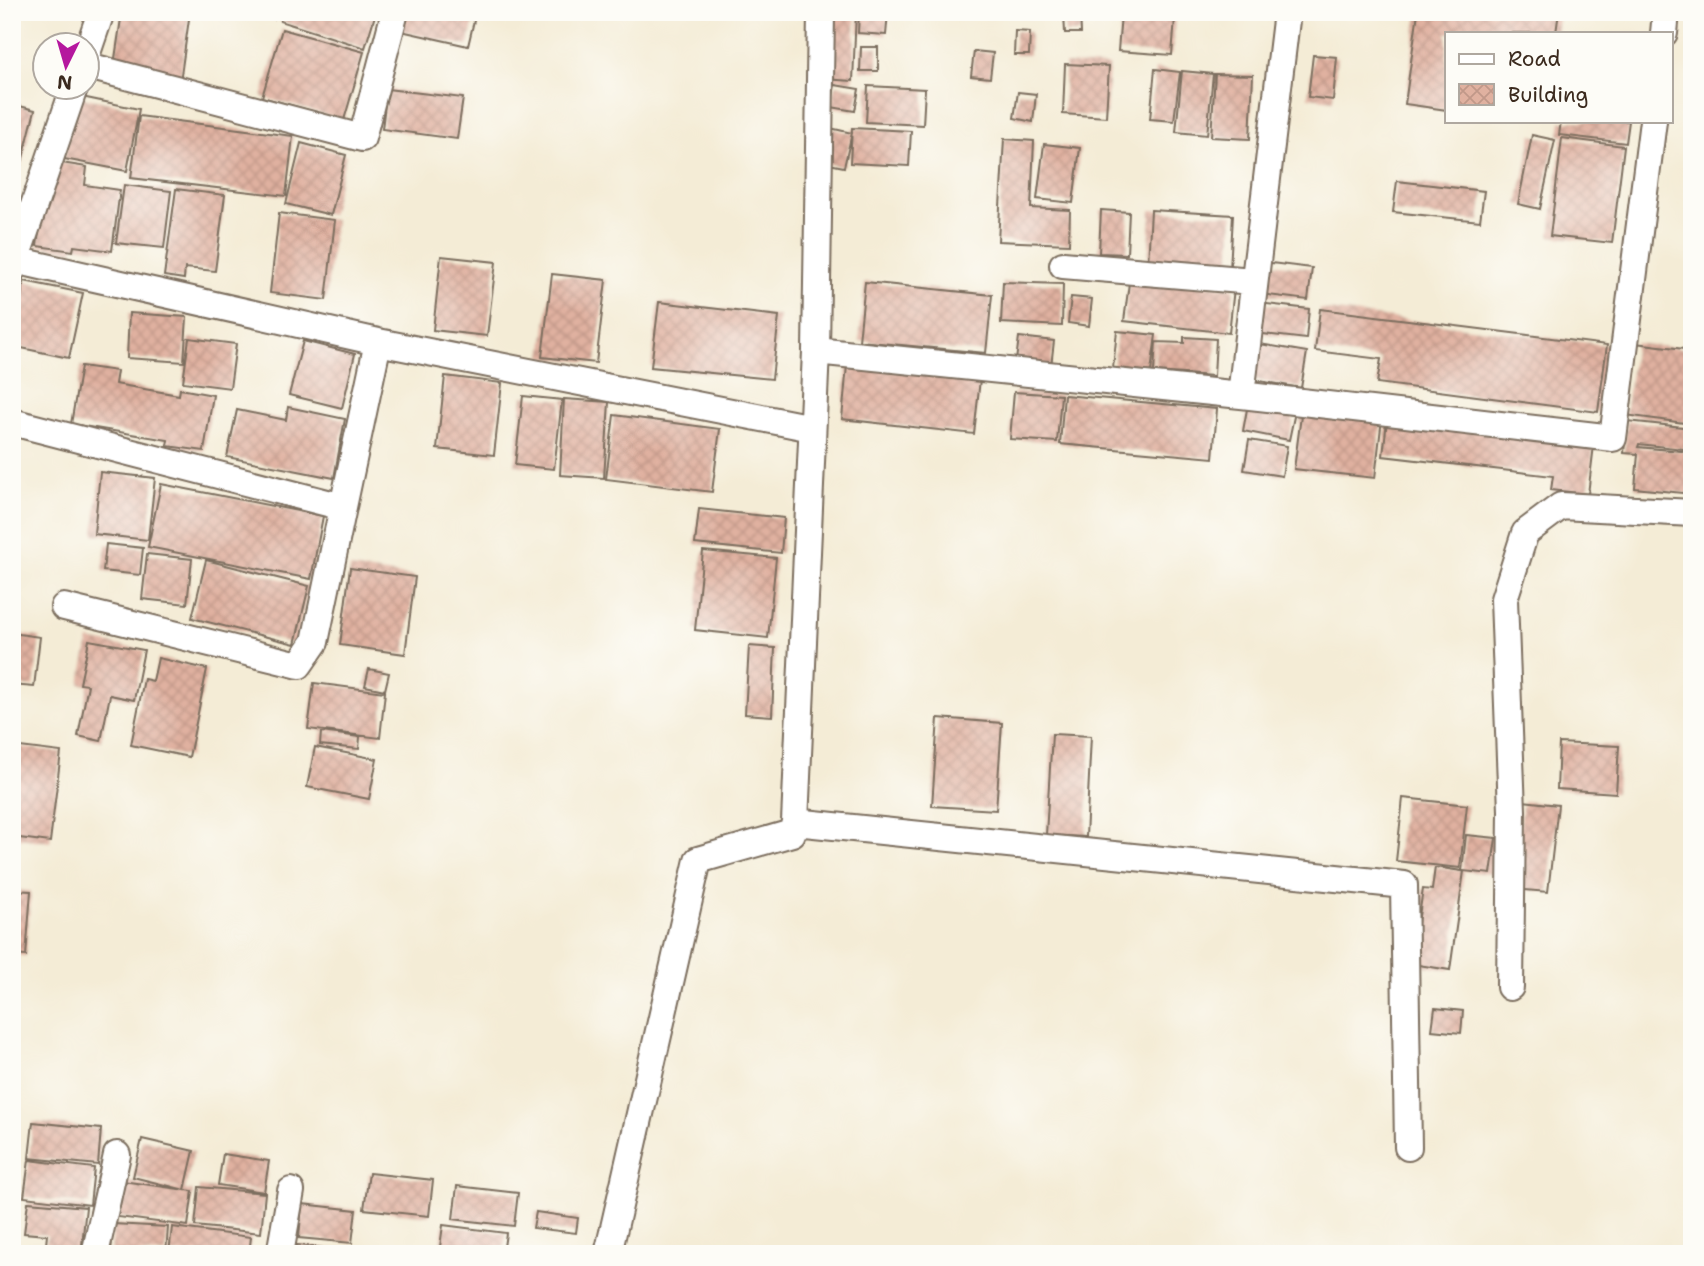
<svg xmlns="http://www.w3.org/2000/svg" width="1704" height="1266" viewBox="0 0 1704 1266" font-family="'Shantell Sans',sans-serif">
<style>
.building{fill:url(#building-cross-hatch)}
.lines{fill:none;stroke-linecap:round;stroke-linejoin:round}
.street-casing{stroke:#7c6e5e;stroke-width:30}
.street{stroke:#fff;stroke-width:26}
</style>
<defs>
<pattern id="building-cross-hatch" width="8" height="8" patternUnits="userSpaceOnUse" patternTransform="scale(1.75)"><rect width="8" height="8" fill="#e0b1a0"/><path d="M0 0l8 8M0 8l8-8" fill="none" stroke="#c19889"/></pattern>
</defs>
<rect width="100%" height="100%" fill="#fdfcf7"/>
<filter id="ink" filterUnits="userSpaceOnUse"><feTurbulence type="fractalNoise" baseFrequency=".0143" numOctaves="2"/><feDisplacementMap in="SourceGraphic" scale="14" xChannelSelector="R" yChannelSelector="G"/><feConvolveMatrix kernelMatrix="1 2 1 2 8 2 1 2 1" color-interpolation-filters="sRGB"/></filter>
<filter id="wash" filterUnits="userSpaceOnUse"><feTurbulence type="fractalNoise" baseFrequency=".00686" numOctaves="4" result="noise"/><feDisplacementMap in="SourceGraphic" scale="28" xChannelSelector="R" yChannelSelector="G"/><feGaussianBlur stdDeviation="1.57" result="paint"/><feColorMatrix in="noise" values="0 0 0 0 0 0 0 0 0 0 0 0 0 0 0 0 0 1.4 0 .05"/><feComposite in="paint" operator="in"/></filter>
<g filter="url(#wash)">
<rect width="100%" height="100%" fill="#f4ecd6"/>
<g id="blocks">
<path class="building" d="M 122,12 L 190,12 L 180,82 L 113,72 Z
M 254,12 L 276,12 L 274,19 Z
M 283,12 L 376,12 L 365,48 L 280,21 Z
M 406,12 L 476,12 L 468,46 L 401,31 Z
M 827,12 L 856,12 L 853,81 L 823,79 Z
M 859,12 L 888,12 L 886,35 L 858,33 Z
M 1418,12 L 1559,12 L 1556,33 L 1447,33 L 1447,110 L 1405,104 Z
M 1064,13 L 1080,13 L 1081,33 L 1065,33 Z
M 1121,14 L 1175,18 L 1172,55 L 1118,51 Z
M 282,29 L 364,52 L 344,120 L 262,97 Z
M 1015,31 L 1030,32 L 1029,55 L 1014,55 Z
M 861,47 L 878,47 L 878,71 L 860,71 Z
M 974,51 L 993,53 L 990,78 L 971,76 Z
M 1313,55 L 1337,57 L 1333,100 L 1308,97 Z
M 1065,64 L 1109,66 L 1106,117 L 1063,114 Z
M 1155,69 L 1180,72 L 1174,121 L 1150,119 Z
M 1182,71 L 1213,74 L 1207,135 L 1176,132 Z
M 1215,74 L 1253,75 L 1250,139 L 1211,137 Z
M 835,85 L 859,89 L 855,111 L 831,107 Z
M 868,86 L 925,89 L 923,125 L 866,122 Z
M 387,89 L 463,98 L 457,139 L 382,129 Z
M 1018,92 L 1036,94 L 1033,122 L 1014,118 Z
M 77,96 L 139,109 L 127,171 L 64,159 Z
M 12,104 L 35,110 L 21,166 L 12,164 Z
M 139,116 L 293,136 L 286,196 L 131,178 Z
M 1561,121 L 1629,121 L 1626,143 L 1559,135 Z
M 830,128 L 852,133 L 844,167 L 824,163 Z
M 852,128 L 911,131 L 909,166 L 850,163 Z
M 1532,135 L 1555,140 L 1540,209 L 1518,204 Z
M 1562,138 L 1624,146 L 1612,243 L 1550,236 Z
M 1004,139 L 1034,141 L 1031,208 L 1070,210 L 1069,244 L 998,241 Z
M 301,143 L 346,155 L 331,215 L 286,204 Z
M 1044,144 L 1080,148 L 1073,203 L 1037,199 Z
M 49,161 L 87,167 L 85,185 L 120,190 L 112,251 L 74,246 L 73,251 L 37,246 Z
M 1397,181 L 1484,191 L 1480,221 L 1393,212 Z
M 124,185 L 171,191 L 164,248 L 116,243 Z
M 176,189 L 225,195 L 215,271 L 185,268 L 184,279 L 164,276 Z
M 1101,210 L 1129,212 L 1127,254 L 1099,253 Z
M 1151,210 L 1233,215 L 1230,270 L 1148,265 Z
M 279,213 L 335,220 L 326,300 L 270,293 Z
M 441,256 L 496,262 L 487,336 L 433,330 Z
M 1263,262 L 1312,268 L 1308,300 L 1260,294 Z
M 552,274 L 606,280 L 596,363 L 542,357 Z
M 1130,275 L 1234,288 L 1229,333 L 1124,321 Z
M 24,281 L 83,293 L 69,358 L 12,346 Z
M 865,282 L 992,295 L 986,353 L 859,341 Z
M 1003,282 L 1063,284 L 1062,326 L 1001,323 Z
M 1071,297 L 1092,299 L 1089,326 L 1068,323 Z
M 659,302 L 779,316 L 772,379 L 651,367 Z
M 1258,303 L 1309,309 L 1306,339 L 1255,333 Z
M 1320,309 L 1607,345 L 1598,412 L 1377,383 L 1381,359 L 1315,351 Z
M 129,313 L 187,317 L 184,362 L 127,358 Z
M 1117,331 L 1156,335 L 1151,372 L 1113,368 Z
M 1019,337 L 1054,341 L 1051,366 L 1016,361 Z
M 1184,337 L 1216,339 L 1214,376 L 1154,372 L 1156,342 L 1184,343 Z
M 189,338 L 236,344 L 230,388 L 183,382 Z
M 303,341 L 355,354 L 342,408 L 289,395 Z
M 1254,343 L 1307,352 L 1301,388 L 1248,379 Z
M 1635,343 L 1692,350 L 1692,424 L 1625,415 Z
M 847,365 L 980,379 L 974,434 L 842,419 Z
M 81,366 L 117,371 L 115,384 L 179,395 L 180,389 L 213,395 L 204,451 L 167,446 L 168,440 L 71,424 Z
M 445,376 L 502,383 L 494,455 L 437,449 Z
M 1014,392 L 1061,395 L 1057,442 L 1010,439 Z
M 1064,395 L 1217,409 L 1213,458 L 1060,444 Z
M 523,396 L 562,400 L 554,469 L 515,465 Z
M 1249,398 L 1296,407 L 1289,440 L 1243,431 Z
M 564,399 L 609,402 L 604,478 L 560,475 Z
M 288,407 L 345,419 L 334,478 L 227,457 L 237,410 L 286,420 Z
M 1302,408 L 1382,418 L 1375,478 L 1294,469 Z
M 614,415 L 720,429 L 712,492 L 606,479 Z
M 1387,420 L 1594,445 L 1588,494 L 1551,490 L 1553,476 L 1383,456 Z
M 1627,421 L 1692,428 L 1692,450 L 1639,444 L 1638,447 L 1692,452 L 1692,494 L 1635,488 L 1638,454 L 1624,453 Z
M 1249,440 L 1287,446 L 1282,476 L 1244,470 Z
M 100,472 L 155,478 L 148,540 L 94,534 Z
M 161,484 L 323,516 L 311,579 L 148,547 Z
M 699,509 L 784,518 L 781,553 L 695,544 Z
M 106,544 L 143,548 L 140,575 L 103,571 Z
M 703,551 L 776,558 L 768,638 L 695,630 Z
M 147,554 L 192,559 L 187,604 L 142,599 Z
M 206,560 L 309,586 L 295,644 L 192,618 Z
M 350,568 L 415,577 L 405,654 L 340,645 Z
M 12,633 L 40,637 L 34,687 L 12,685 Z
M 89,640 L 144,650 L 134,700 L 110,695 L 101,741 L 78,736 L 88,685 L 80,684 Z
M 749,646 L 775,648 L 772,716 L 745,714 Z
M 158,658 L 207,669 L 189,757 L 131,745 L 144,679 L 153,681 Z
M 369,669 L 389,673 L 385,690 L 365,686 Z
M 314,683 L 385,692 L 380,738 L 308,729 Z
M 938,718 L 1002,723 L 996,810 L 932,806 Z
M 321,732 L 360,737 L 359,749 L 320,745 Z
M 1052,734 L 1091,736 L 1086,837 L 1046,835 Z
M 1559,743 L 1619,746 L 1616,793 L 1557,789 Z
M 12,746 L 61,752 L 50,842 L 12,837 Z
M 315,747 L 377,759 L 369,799 L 307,787 Z
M 1403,798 L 1467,805 L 1460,868 L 1396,861 Z
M 1523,801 L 1558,805 L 1548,892 L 1513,889 Z
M 1466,835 L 1496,838 L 1491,874 L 1464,871 L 1450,970 L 1412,964 L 1423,889 L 1432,890 L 1435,867 L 1462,871 Z
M 12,890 L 31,891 L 26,956 L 12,955 Z
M 12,961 L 17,962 L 14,1000 L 12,1000 Z
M 1435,1008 L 1463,1011 L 1461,1033 L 1432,1030 Z
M 33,1122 L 101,1129 L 98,1165 L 29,1158 Z
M 142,1139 L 194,1151 L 185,1190 L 133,1177 Z
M 223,1154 L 269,1161 L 264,1192 L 218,1185 Z
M 29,1160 L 94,1168 L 90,1205 L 24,1197 Z
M 369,1173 L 433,1180 L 429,1216 L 364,1209 Z
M 122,1181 L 193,1191 L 188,1226 L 118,1217 Z
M 457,1186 L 518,1193 L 514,1226 L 453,1219 Z
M 199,1187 L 265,1193 L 261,1233 L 195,1226 Z
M 28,1202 L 86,1207 L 81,1254 L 45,1254 L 47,1235 L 24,1233 Z
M 302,1204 L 356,1210 L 352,1243 L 299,1238 Z
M 536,1212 L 578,1218 L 576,1233 L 533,1228 Z
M 113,1224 L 168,1227 L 166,1254 L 111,1254 Z
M 443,1225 L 506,1233 L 503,1254 L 439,1254 Z
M 172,1227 L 251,1237 L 249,1254 L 169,1254 Z
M 289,1244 L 357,1252 L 357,1254 L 287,1254 Z"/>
</g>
</g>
<g filter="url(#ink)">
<use href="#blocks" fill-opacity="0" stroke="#7c6e5e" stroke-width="2"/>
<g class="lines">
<defs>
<path id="street" d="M 1664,33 L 1666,12
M 88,50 L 101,12
M 88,66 L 362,138 L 395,12
M 15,260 L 378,342 L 812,428
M 1063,265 L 1253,281
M 12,270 L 74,88
M 816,351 L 1241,395 L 1613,438 L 1653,121
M 1241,395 L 1287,12
M 12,422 L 343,507 L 378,342
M 64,607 L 299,665 L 315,642 L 343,507
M 795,822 L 1404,885 L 1408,1147
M 1510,987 L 1512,811 L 1504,599 L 1525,533 L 1561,506 L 1692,513
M 95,1254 L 117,1155
M 280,1254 L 291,1191
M 608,1254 L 698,860 L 792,833 L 795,822 L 816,351 L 821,12"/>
</defs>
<use href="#street" class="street-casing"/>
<use href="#street" class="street"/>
</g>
</g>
<rect width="1704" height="1266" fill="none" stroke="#fdfcf7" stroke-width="42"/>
<rect x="1445" y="32" width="228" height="91" fill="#fdfcf7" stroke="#afa8a0" stroke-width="2"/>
<rect x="1459" y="54" width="35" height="10" fill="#ffffff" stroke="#afa8a0" stroke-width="2"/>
<text x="1508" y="66" font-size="21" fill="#3b2a1e">Road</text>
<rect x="1459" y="84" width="35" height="21" fill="url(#building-cross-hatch)" stroke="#afa8a0" stroke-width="2"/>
<text x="1508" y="102" font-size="21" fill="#3b2a1e">Building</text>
<g transform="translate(66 66) rotate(185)"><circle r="33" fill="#fdfcf7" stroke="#afa8a0" stroke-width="2"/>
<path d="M0-5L12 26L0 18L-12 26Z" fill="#b5179e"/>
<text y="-10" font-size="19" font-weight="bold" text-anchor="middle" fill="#3b2a1e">N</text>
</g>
</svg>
